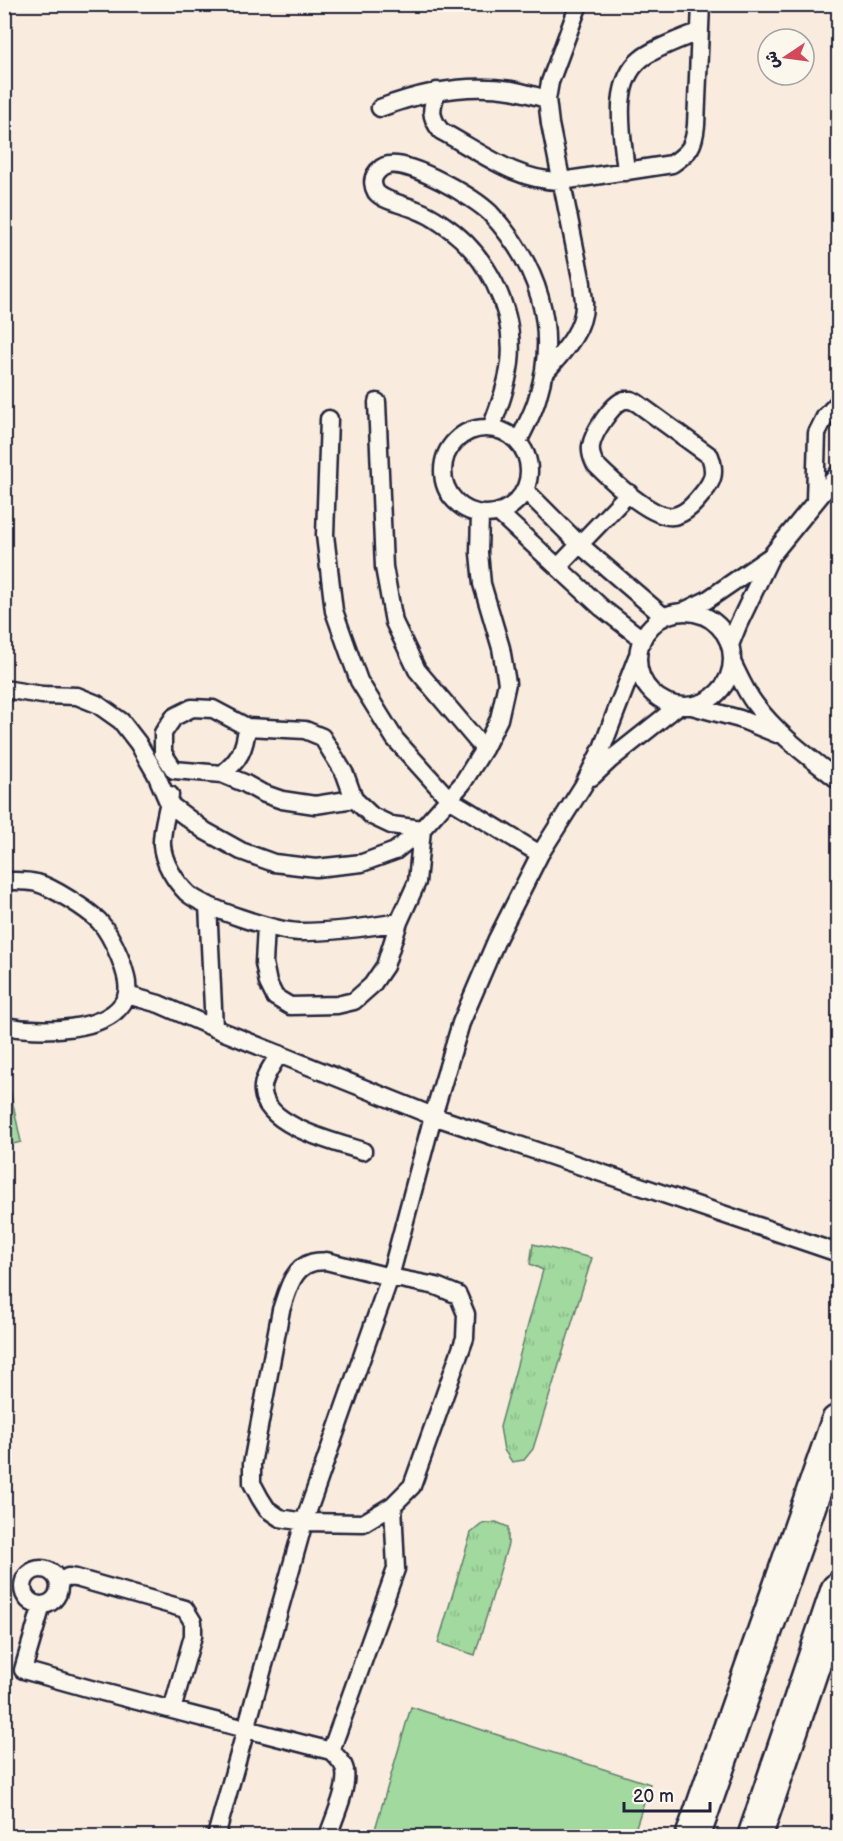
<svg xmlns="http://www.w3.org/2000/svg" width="843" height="1841" viewBox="0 0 843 1841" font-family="'Balsamiq Sans','Playpen Sans Arabic',sans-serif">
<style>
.grass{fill:url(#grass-tufts);stroke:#627e6c;stroke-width:1.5}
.park{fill:#a1d99e;stroke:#627e6c;stroke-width:1.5}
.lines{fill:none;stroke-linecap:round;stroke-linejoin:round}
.lane-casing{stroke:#22223b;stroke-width:21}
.secondary-casing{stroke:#22223b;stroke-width:38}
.lane{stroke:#fbf7ec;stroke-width:16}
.secondary{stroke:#fbf7ec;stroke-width:33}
</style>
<defs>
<pattern id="grass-tufts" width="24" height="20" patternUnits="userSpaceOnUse" patternTransform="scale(1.5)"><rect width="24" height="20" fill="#a1d99e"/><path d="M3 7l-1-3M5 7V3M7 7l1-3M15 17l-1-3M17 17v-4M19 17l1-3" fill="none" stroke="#8aba89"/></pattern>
</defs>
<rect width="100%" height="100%" fill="#f9ecde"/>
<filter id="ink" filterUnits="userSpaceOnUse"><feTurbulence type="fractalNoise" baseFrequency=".0167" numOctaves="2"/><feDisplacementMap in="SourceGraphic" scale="12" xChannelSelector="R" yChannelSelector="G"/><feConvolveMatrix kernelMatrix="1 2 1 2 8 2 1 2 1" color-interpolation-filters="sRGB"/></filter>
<g filter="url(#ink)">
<path class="grass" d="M 533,1244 L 592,1258 L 533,1449 L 524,1460 L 512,1462 L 504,1450 L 500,1427 L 543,1270 L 530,1264 Z
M 496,1522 L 508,1527 L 508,1544 L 475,1655 L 438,1643 L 471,1533 L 482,1524 Z"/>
<path class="park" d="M 6,1071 L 21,1142 L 5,1146 L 4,1072 Z
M 411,1707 L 650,1784 L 633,1836 L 373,1836 Z"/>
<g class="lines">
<defs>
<path id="lane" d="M 437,91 C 431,108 429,116 441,131 C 479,151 517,182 562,181 L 672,164 C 690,152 694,146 696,125 L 701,4
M 380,108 C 422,92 466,83 511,90 C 523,92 535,96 547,99
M 626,172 C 623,137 610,84 641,59 C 654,48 684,38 700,31
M 544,374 C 561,354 585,331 584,303 C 584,296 582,290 582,283 L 550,124 L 547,99 L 550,82 L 579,4
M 624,400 L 631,400 L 637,403 L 710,456 C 716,472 713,481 703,493 C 695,503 687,513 674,516 C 653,520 610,479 595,464 C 592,458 590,453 591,446 C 593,433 612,404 624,400 Z
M 377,402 L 384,567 L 394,622 L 417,670 L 484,749
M 329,419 L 325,535 L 334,611 L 359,681 L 395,739 L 449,799 L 540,854
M443 471a43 43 0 1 1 86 0a43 43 0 1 1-86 0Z
M 491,428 C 499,407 507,386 510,363 C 516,309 486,252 441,223 C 434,218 425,213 417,210 C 406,205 383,201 376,192 C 373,187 372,180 375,175 C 378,170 382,166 389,165 C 411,161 474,197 490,213 C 538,264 559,327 538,396 C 534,412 525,427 518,442
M 525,490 L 579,544 L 663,616
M 815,501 L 817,433 L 825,417 L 838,403
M 499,513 L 602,608 L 642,639
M 559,566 L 629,493
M 684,611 L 707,600 L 768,558
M638 659a47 47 0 1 1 94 0a47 47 0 1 1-94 0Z
M 730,645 L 738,625 L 771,556 L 838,474
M 732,662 C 739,676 745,691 755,704 C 777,734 809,757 838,780
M 4,689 L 42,695 L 77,696 L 97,704 L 121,721 L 138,743 L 156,774 L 169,804 L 205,831 L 241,851 L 274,863 L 316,868 L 362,863 L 395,851 L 422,829 L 462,784 L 484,749 L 499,719 L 507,683 L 501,648 L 482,584 L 479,553 L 480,514
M 692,706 L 740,719 L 777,734
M 192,708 L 213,709 L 247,727 L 305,730 L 322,737 L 345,774 L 354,799 L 315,805 L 282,800 L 262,793 L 244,783 L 222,774 L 174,770 L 163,753 L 163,733 L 174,717 Z
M 222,774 C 239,761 245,749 247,727
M 592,777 L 610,760 L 678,706
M 170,795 C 168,810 161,830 162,845 C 163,862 175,881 187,893 C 204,908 275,931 299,932 C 334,932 364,928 399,922
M 4,881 C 14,881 27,880 37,883 C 52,887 87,909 99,921 C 111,934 133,979 126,997 C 111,1034 37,1032 4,1026
M 208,905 L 214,1028
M 266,926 L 264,963 L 268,983 L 275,997 L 290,1006 L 337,1005 L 354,1001 L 372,985 L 385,966 L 399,922 L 417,882 L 422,829 L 391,825 L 372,816 L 354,799
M 127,995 L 159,1004 L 214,1028 L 433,1116 L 838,1253
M 279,1054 C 273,1065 261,1079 263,1092 C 266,1126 335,1142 363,1151
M 326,1261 L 390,1277 L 436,1286 L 458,1295 L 466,1314 L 465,1338 L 412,1486 L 393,1505 L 363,1523 L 304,1522 L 280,1518 L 267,1509 L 260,1498 L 252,1483 L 252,1464 L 281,1310 C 287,1293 292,1268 311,1263 C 316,1261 321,1262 326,1261 Z
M23 1587a18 18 0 1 1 36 0a18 18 0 1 1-36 0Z
M 59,1582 L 68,1577 L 76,1578 L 185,1609 L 193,1622 L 193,1636 L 172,1710
M 42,1605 L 23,1670 L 91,1689 L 331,1751
M 216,1836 L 304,1522 L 390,1277 L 433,1116 L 461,1023 L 497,939 L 540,854 L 583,786 L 602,748 L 637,657
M 328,1836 C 334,1818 348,1789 345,1771 C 344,1763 337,1757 331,1751 L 396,1569 L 393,1505"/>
<path id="secondary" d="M 693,1836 L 838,1422
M 755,1836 L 838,1590"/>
</defs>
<use href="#lane" class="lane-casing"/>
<use href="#secondary" class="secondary-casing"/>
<use href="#lane" class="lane"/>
<use href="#secondary" class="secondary"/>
</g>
</g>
<rect width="843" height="1841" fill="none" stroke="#fbf7ec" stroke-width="24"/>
<rect x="12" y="12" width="819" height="1817" fill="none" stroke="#22223b" stroke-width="2" filter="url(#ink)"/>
<g transform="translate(786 57) rotate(257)"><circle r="28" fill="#fbf7ec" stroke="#a4a2a5" stroke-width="1.5"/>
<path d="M0-4.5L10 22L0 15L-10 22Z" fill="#d1495b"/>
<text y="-9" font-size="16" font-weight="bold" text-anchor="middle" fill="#22223b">ش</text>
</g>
<path d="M624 1802v9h86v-9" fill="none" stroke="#22223b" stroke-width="3"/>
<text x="633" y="1802" font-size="18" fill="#22223b" stroke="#fbf7ec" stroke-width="4.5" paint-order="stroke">20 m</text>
</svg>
